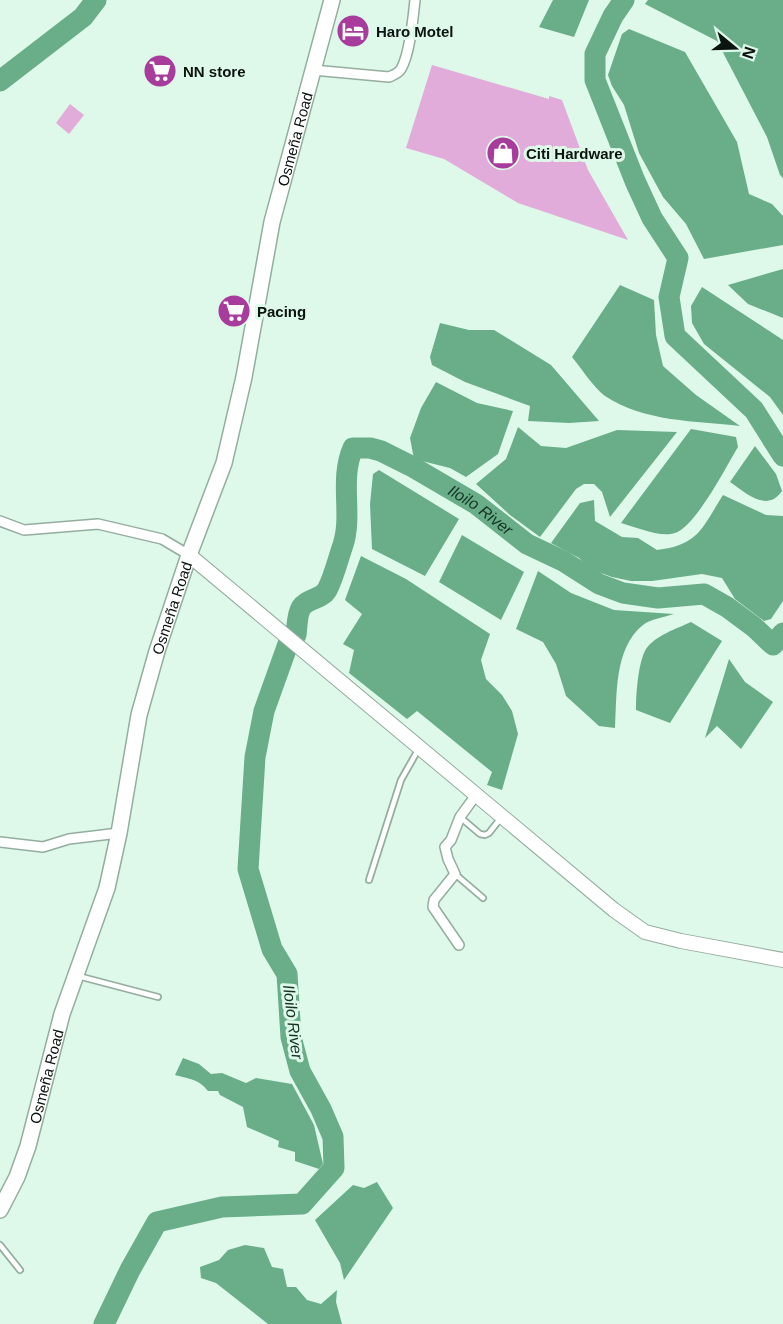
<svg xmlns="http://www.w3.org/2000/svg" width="783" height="1324" viewBox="0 0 783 1324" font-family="Helvetica,sans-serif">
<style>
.water{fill:#69ad89}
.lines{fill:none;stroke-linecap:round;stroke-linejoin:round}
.river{stroke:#69ad89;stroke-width:21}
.building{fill:#e2acda}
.lane-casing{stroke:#94ad9f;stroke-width:8}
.street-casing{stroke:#94ad9f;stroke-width:12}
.secondary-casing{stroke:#94ad9f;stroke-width:16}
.primary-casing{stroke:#94ad9f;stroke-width:18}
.lane{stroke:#fff;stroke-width:4.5}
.street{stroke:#fff;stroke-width:9}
.secondary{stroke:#fff;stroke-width:14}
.primary{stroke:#fff;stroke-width:15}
.labels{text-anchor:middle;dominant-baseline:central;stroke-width:6;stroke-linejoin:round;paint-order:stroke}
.poi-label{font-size:15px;font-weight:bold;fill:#0b140f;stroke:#def9e9;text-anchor:start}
.street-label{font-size:15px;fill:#0b140f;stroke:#def9e9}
.water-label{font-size:16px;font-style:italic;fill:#153425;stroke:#def9e9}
</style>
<rect width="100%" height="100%" fill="#def9e9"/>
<path class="water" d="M 553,0 L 589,0 L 574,37 L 539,27 Z
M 648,0 L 783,0 L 783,178 L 780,175 L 767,137 L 717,41 L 645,4 Z
M 629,29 L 685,52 L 737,142 L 749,194 L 772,204 L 783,216 L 783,245 L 704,259 L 686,224 L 663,197 L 639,153 L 624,105 L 612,86 L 608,75 L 622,34 Z
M 783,269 L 783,318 L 748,304 L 728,285 Z
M 620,285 L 654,300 L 656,335 L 663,366 L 696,395 L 740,426 C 696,421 644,422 605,396 C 594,388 581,368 572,357 Z
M 702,287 L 783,340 L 783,415 L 770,397 L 704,344 L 692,323 L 691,306 Z
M 440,323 L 469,330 L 494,330 L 551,365 L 599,421 L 569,423 L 528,421 L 530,406 L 465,382 L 432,365 L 430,357 Z
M 436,382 L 477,403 L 513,411 L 498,454 L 466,477 L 450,468 L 414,459 L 410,438 L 421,408 Z
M 518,427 L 541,446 L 566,448 L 617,430 L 677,432 L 610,517 L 602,492 L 594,484 L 584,484 L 576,489 L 540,537 L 510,515 L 476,484 L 506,459 Z
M 691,429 L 736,437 L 738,447 C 726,467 696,526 675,533 C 660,538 636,527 621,523 Z
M 755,446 L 776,474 L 782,491 C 767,513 746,493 730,482 Z
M 379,470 L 459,519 L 425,576 L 372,549 L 370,504 L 373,474 Z
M 723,495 L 766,515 L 783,516 L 783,601 L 771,619 L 764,621 L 735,599 L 722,578 L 702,574 L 652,581 L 631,581 L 612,577 L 590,569 L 579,558 L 551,543 L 580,503 L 594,500 L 595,521 L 622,537 L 638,538 L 657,550 C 699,545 702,528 723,495 Z
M 462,535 L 524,572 L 501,620 L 439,582 Z
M 361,556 L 406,579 L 490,634 L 481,660 L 486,679 L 502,695 L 512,711 L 518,734 L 502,790 L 487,785 L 492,772 L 417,711 L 407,719 L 349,673 L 354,650 L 343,644 L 362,614 L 345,600 Z
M 538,571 L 571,593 L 614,610 L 674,614 C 665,617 650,619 643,625 C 614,648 617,695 615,728 L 599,726 L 566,696 L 556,664 L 543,642 L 516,629 Z
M 691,622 L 722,641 L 670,723 L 636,710 C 636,695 638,662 646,649 C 656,635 676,629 691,622 Z
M 729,659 L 745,682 L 773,702 L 741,749 L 717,726 L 705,738 Z
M 183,1058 L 199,1064 L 211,1074 L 222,1073 L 246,1083 L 256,1078 L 292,1084 L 314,1125 L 323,1164 L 319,1169 L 295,1161 L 295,1152 L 278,1147 L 279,1141 L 247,1127 L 243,1107 L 220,1095 L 218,1091 L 208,1091 C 199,1079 189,1079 175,1075 Z
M 377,1182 L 393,1208 L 344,1280 L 340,1263 L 315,1220 L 353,1185 L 364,1188 Z
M 245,1245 L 264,1248 L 272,1267 L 283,1269 L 287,1287 L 296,1287 L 307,1300 L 321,1304 L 337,1290 L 336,1302 L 342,1324 L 268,1324 L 216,1283 L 201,1278 L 200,1267 L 219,1260 L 228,1250 Z"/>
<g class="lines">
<g class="river">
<path d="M 624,0 L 613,16 L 595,54 L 595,80 L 635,181 L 652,218 L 678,258 L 669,297 L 675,336 L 754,410 L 783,456"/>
<path d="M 0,81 L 83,17 L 96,0"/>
<path id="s1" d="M 296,635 C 297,628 297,614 301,608 C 307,598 321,600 327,590 C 334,577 338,559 343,545 C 353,514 339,480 353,448 L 370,448 L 381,451 L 411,466 L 476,504 L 527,544 L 563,561 L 599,584 L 623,593 L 658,598 L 704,594 L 727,607 L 754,627 L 773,645 L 783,633"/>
<path d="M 104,1324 L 130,1270 L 157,1222 L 222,1207 L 302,1204 L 334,1168 L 333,1137 L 321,1109 L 300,1071 L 291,1037 L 287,974 L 272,949 L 248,869 L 255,757 L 264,711 L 288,644"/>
</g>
</g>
<path class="building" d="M 432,65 L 549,99 L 549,96 L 562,100 L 588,170 L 628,240 L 518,203 L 444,159 L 406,148 Z
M 70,104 L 84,115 L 69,134 L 56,123 Z"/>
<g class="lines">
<defs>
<path id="lane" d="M 460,817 L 480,834 L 485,835 L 489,833 L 500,819
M 455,874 L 483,898
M 369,880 L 401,780 L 418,750
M 78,976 L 158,997
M 0,1245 L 20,1270"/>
<path id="street" d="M 313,70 L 389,77 C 393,75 398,74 401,69 C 410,54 413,18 415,0
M 0,521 L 24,530 L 98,524 L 162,539 L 189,555
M 0,842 L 43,847 L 69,839 L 119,833
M 459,945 L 433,907 L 434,900 L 455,874 L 448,859 L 445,847 L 451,840 L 460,817 L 476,795"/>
<path id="secondary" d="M 189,555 L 614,910 L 645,932 L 681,941 L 783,960"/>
<g id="primary">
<path id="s2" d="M 0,1210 L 17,1177 L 28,1146 L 62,1014 L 107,888 L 119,833 L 139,715 L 157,651 L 189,555 L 224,463 L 244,377 L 272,222 L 332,0"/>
</g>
</defs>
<use href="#lane" class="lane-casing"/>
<use href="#street" class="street-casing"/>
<use href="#secondary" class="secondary-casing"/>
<use href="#primary" class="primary-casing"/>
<use href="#lane" class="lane"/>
<use href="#street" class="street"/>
<use href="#secondary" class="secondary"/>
<use href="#primary" class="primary"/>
</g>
<defs>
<symbol id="hotel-disc" viewBox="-11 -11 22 22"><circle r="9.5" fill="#a73c9c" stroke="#def9e9"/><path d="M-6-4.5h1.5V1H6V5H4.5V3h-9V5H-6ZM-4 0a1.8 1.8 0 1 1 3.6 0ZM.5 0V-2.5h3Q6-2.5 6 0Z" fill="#fff"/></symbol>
<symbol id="supermarket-disc" viewBox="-11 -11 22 22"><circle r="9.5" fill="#a73c9c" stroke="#def9e9"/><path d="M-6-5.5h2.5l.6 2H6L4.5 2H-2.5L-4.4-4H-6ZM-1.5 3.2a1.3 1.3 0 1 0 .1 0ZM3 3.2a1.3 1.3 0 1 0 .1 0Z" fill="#fff"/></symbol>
<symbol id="shop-disc" viewBox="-11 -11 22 22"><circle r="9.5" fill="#a73c9c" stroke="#def9e9"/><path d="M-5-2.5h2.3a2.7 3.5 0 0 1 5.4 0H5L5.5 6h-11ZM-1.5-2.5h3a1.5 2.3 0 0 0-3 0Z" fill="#fff"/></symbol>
</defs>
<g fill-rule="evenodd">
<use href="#hotel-disc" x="334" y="12" width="38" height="38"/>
<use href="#supermarket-disc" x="141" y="52" width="38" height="38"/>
<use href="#shop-disc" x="484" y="134" width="38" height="38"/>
<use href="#supermarket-disc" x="215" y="292" width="38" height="38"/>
</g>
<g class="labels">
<g class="poi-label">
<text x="376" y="31">Haro Motel</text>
<text x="183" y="71">NN store</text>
<text x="526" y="153">Citi Hardware</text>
<text x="257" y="311">Pacing</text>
</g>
<g class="street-label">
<text stroke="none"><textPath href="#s2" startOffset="1114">Osmeña Road</textPath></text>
<text stroke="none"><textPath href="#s2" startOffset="628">Osmeña Road</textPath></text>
<text stroke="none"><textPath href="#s2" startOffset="142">Osmeña Road</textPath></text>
</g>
<g class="water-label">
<text stroke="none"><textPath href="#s1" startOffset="350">Iloilo River</textPath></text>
<text transform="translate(293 1022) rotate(83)">Iloilo River</text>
</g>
</g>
<g transform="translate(735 48) rotate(109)" stroke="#def9e9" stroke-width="4.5" paint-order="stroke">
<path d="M0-4.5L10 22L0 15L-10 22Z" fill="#0b140f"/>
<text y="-9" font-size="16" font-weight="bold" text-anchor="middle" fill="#0b140f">N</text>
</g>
</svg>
